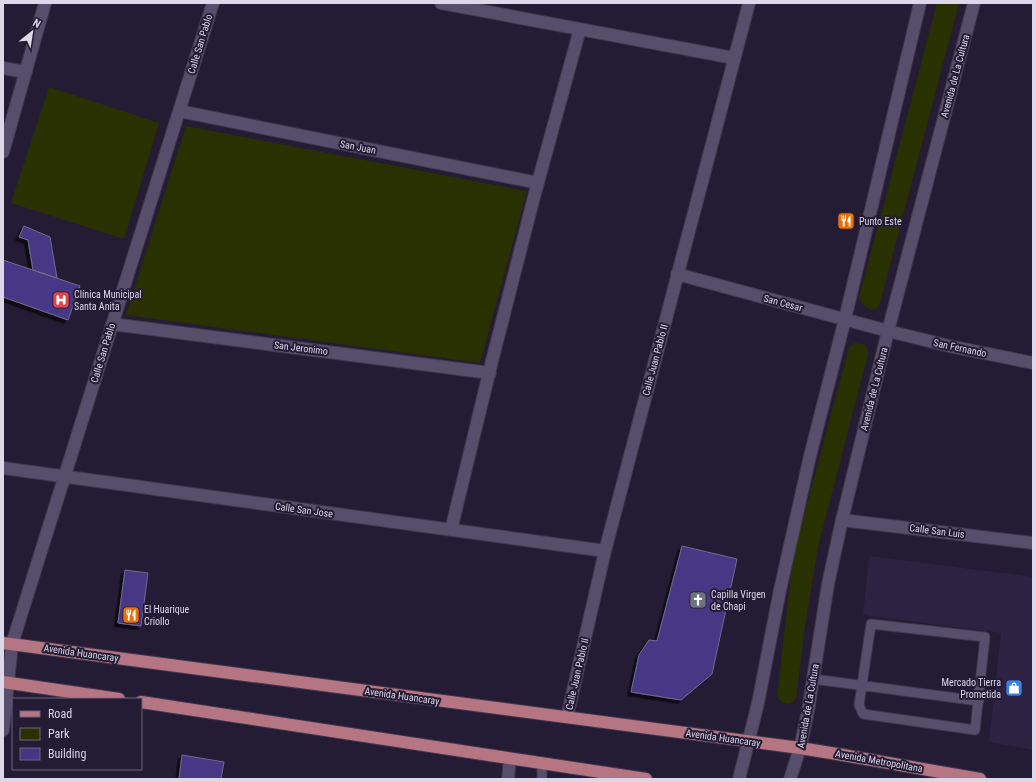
<svg xmlns="http://www.w3.org/2000/svg" width="1036" height="782" viewBox="0 0 1036 782" font-family="'Roboto Condensed',sans-serif">
<style>
.built{fill:#2d2242}
.green{fill:#2a3100}
.building{fill:#463786;stroke:#6e6c8c;filter:url(#shadow)}
.lines{fill:none;stroke-linecap:round;stroke-linejoin:round}
.lane-casing{stroke:#3f374c;stroke-width:11}
.street-casing{stroke:#3f374c;stroke-width:14}
.secondary-casing{stroke:#3f374c;stroke-width:14}
.primary-casing{stroke:#3f374c;stroke-width:14}
.lane{stroke:#574e6b;stroke-width:9}
.street{stroke:#574e6b;stroke-width:12}
.secondary{stroke:#574e6b;stroke-width:12}
.primary{stroke:#b57583;stroke-width:12}
.labels{text-anchor:middle;dominant-baseline:central;stroke-width:4;stroke-linejoin:round;paint-order:stroke}
.street-label{font-size:10px;fill:#dcd7e9;stroke:#241b35}
.poi-label{font-size:10px;fill:#dcd7e9;stroke:#241b35;text-anchor:start}
</style>
<defs>
<filter id="shadow"><feDropShadow dx="-3.5" dy="3.5" stdDeviation="0" flood-color="#0009"/></filter>
</defs>
<rect width="100%" height="100%" fill="#241b35"/>
<path class="built" d="M 869,556 L 1033,577 L 1033,750 L 989,742 L 1001,633 L 863,615 Z"/>
<path class="green" d="M 937,3 L 959,3 L 879,307 L 871,310 L 864,306 L 859,298 Z
M 49,87 L 159,123 L 124,239 L 11,203 Z
M 186,126 L 527,191 L 480,363 L 126,315 Z
M 854,343 L 864,344 L 867,349 L 868,354 L 818,547 L 805,626 L 796,699 L 790,704 L 783,703 L 777,697 L 793,557 L 849,347 Z"/>
<path class="building" d="M 24,226 L 50,237 L 57,278 L 33,270 L 28,240 L 19,237 Z
M 3,260 L 80,286 L 68,320 L 3,297 Z
M 682,546 L 737,559 L 712,674 L 681,700 L 631,692 L 639,655 L 649,640 L 657,641 Z
M 125,570 L 148,573 L 141,626 L 118,623 Z
M 182,755 L 224,762 L 221,779 L 179,779 Z"/>
<g class="lines">
<defs>
<path id="lane" d="M 871,624 L 985,637 L 975,730 L 863,714 L 859,705 Z
M 813,679 L 979,701
M 542,763 L 542,779"/>
<path id="street" d="M 441,3 L 734,58
M 3,68 L 26,72
M 179,111 L 538,183
M 3,152 L 45,3
M 677,274 L 888,331 L 949,346 L 1033,363
M 112,324 L 490,373
M 3,468 L 605,551
M 842,520 L 1033,543
M 451,530 L 492,361 L 534,197 L 580,29
M 567,717 L 605,551 L 749,3
M 3,730 L 12,644 L 213,3
M 508,779 L 510,759"/>
<path id="secondary" d="M 739,779 L 758,703 L 780,590 L 810,456 L 845,319 L 920,3
M 790,779 L 800,748 L 808,711 L 828,584 L 842,520 L 888,331 L 974,3"/>
<path id="primary" d="M 3,643 L 800,748 L 837,754 L 980,779
M 3,682 L 119,699
M 141,702 L 646,779"/>
</defs>
<use href="#lane" class="lane-casing"/>
<use href="#street" class="street-casing"/>
<use href="#secondary" class="secondary-casing"/>
<use href="#primary" class="primary-casing"/>
<use href="#lane" class="lane"/>
<use href="#street" class="street"/>
<use href="#secondary" class="secondary"/>
<use href="#primary" class="primary"/>
</g>
<defs>
<symbol id="restaurant-square" viewBox="-11 -11 22 22"><rect x="-9" y="-9" width="18" height="18" rx="4" fill="#e8710a" stroke="#241b35"/><path d="M-5-6h1v4h1v-4h1v4h1v-4h1v5L-1.5 .5V6h-2V.5L-5-1ZM5-6V6H3V1.5H1.5Q1.5-4 5-6Z" fill="#fff"/></symbol>
<symbol id="hospital-square" viewBox="-11 -11 22 22"><rect x="-9" y="-9" width="18" height="18" rx="4" fill="#e0444e" stroke="#241b35"/><path d="M-5-5h3v3.5h4V-5h3V5h-3V1.5h-4V5h-3Z" fill="#fff"/></symbol>
<symbol id="church-square" viewBox="-11 -11 22 22"><rect x="-9" y="-9" width="18" height="18" rx="4" fill="#6b7280" stroke="#241b35"/><path d="M-1.2-6h2.4v3.5h3.3v2.4h-3.3V6h-2.4V-.1h-3.3v-2.4h3.3Z" fill="#fff"/></symbol>
<symbol id="shop-square" viewBox="-11 -11 22 22"><rect x="-9" y="-9" width="18" height="18" rx="4" fill="#3f7fe0" stroke="#241b35"/><path d="M-5-2.5h2.3a2.7 3.5 0 0 1 5.4 0H5L5.5 6h-11ZM-1.5-2.5h3a1.5 2.3 0 0 0-3 0Z" fill="#fff"/></symbol>
</defs>
<g fill-rule="evenodd">
<use href="#restaurant-square" x="836" y="211" width="20" height="20"/>
<use href="#hospital-square" x="51" y="290" width="20" height="20"/>
<use href="#church-square" x="688" y="590" width="20" height="20"/>
<use href="#restaurant-square" x="121" y="605" width="20" height="20"/>
<use href="#shop-square" x="1004" y="678" width="20" height="20"/>
</g>
<g class="labels">
<g class="street-label">
<text transform="translate(200 44) rotate(-73)">Calle San Pablo</text>
<text transform="translate(955 76) rotate(-75)">Avenida de La Cultura</text>
<text transform="translate(358 147) rotate(11)">San Juan</text>
<text transform="translate(783 303) rotate(15)">San Cesar</text>
<text transform="translate(301 348) rotate(7)">San Jeronimo</text>
<text transform="translate(960 348) rotate(12)">San Fernando</text>
<text transform="translate(103 353) rotate(-73)">Calle San Pablo</text>
<text transform="translate(655 360) rotate(-75)">Calle Juan Pablo II</text>
<text transform="translate(874 389) rotate(-76)">Avenida de La Cultura</text>
<text transform="translate(304 510) rotate(8)">Calle San Jose</text>
<text transform="translate(937 531) rotate(7)">Calle San Luis</text>
<text transform="translate(81 653) rotate(8)">Avenida Huancaray</text>
<text transform="translate(577 674) rotate(-77)">Calle Juan Pablo II</text>
<text transform="translate(402 696) rotate(8)">Avenida Huancaray</text>
<text transform="translate(808 706) rotate(-80)">Avenida de La Cultura</text>
<text transform="translate(723 738) rotate(8)">Avenida Huancaray</text>
<text transform="translate(879 761) rotate(10)">Avenida Metropolitana</text>
</g>
<g class="poi-label">
<text x="859" y="221">Punto Este</text>
<text x="74" y="294">Clínica Municipal<tspan x="74" dy="12">Santa Anita</tspan></text>
<text x="711" y="594">Capilla Virgen<tspan x="711" dy="12">de Chapi</tspan></text>
<text x="144" y="609">El Huarique<tspan x="144" dy="12">Criollo</tspan></text>
<text x="1001" y="682" text-anchor="end">Mercado Tierra<tspan x="1001" dy="12">Prometida</tspan></text>
</g>
</g>
<rect width="1036" height="782" fill="none" stroke="#dcd7e9" stroke-width="8"/>
<rect x="12" y="698" width="130" height="72" fill="#241b35" stroke="#6e667d"/>
<rect x="20" y="711" width="20" height="6" fill="#b57583" stroke="#6e667d"/>
<text x="48" y="718" font-size="12" fill="#dcd7e9">Road</text>
<rect x="20" y="728" width="20" height="12" fill="#2a3100" stroke="#6e667d"/>
<text x="48" y="738" font-size="12" fill="#dcd7e9">Park</text>
<rect x="20" y="748" width="20" height="12" fill="#463786" stroke="#6e667d"/>
<text x="48" y="758" font-size="12" fill="#dcd7e9">Building</text>
<g transform="translate(32 32) rotate(30)" stroke="#241b35" stroke-width="3" paint-order="stroke">
<path d="M0-3L7 15L0 10L-7 15Z" fill="#dcd7e9"/>
<text y="-6" font-size="11" font-weight="bold" text-anchor="middle" fill="#dcd7e9">N</text>
</g>
</svg>
